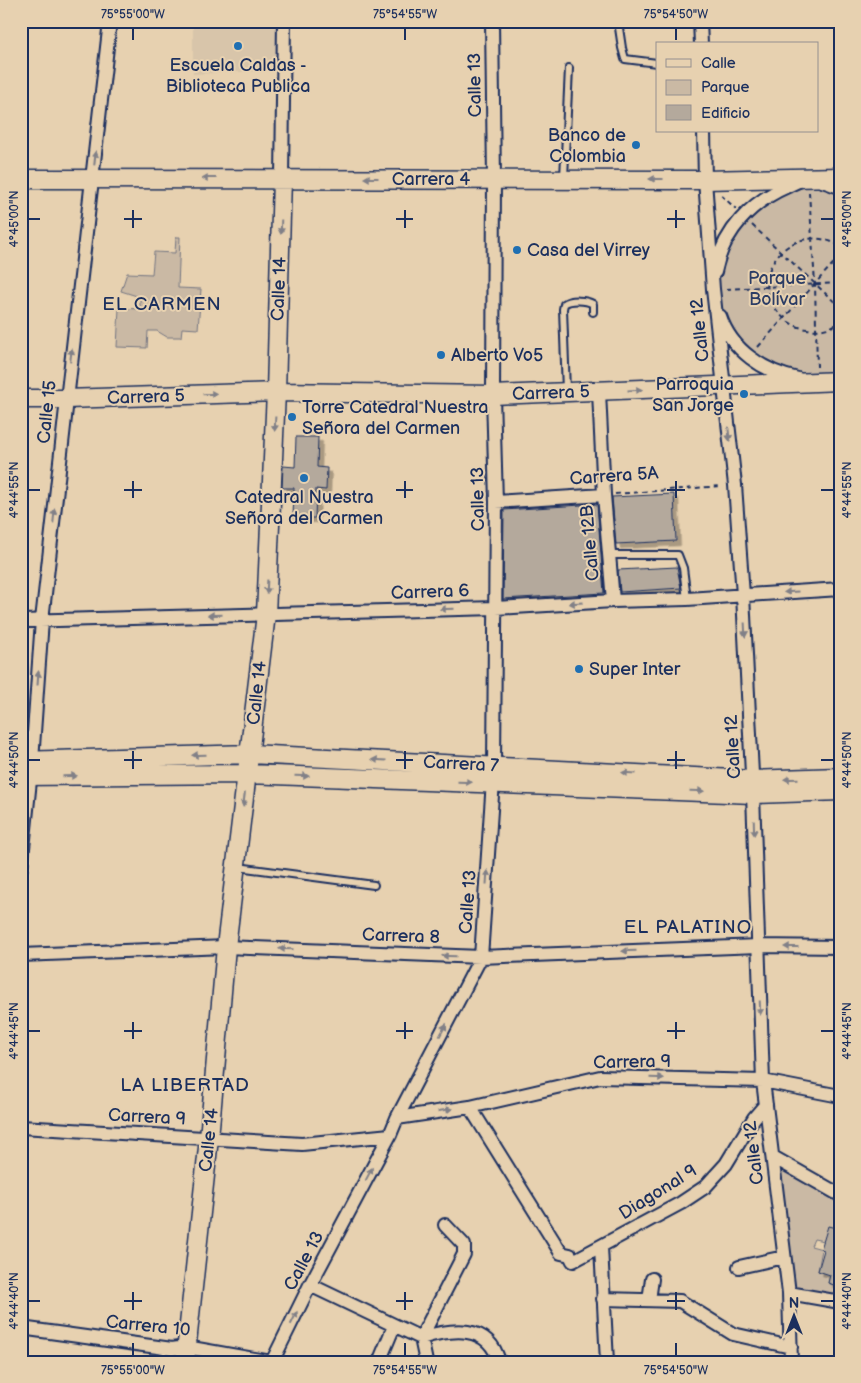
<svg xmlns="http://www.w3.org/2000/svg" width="861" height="1383" viewBox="0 0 861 1383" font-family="'Balsamiq Sans',sans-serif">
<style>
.built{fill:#d8c5aa}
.green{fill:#cab9a4;stroke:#727481}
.building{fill:#b4a99c;stroke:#1b2f5e;filter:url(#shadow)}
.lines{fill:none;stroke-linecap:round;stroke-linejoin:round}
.lane-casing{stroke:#1b2f5e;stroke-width:10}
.street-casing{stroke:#1b2f5e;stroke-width:16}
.secondary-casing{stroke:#1b2f5e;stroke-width:21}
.path{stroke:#1b2f5e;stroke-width:2;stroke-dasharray:5 4;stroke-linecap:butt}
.lane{stroke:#e7d1b0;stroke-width:6}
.street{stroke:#e7d1b0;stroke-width:12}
.secondary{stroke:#e7d1b0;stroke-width:18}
.oneway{fill:#818087}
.ticks{fill:none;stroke:#1b2f5e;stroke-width:2}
.poi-dot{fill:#1f6fb2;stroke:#e7d1b0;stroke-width:2}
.labels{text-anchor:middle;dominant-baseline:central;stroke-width:4;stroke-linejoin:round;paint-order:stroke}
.poi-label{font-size:18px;fill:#1b2f5e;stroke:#e7d1b0;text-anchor:start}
.street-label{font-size:18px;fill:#1b2f5e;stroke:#e7d1b0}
.park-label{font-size:18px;fill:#2c3d65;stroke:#e7d1b0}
.neighbourhood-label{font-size:19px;letter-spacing:1px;fill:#1b2f5e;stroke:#e7d1b0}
.neatline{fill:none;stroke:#1b2f5e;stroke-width:2}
.ticks-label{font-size:12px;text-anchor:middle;fill:#1b2f5e}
</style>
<defs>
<filter id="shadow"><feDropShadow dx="4.5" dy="4.5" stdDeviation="0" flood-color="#0004"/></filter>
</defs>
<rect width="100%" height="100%" fill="#e7d1b0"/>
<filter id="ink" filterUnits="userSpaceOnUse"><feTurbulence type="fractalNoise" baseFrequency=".02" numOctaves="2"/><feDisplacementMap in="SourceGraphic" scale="10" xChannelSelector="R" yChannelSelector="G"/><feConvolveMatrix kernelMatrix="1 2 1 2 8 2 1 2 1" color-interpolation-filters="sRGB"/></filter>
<g filter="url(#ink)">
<path class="built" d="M 193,21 L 284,21 L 284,70 L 193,74 Z"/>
<path class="green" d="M 808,178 L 840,187 L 840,376 L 817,382 L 761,366 L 721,320 L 715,269 L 742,216 Z
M 176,237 L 180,237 L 178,288 L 201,289 L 198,329 L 182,328 L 181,337 L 167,337 L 157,331 L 148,331 L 147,348 L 117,347 L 119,308 L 140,309 L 140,297 L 121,291 L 127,273 L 152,274 L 154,252 L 175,253 Z
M 773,1157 L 840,1195 L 840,1229 L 824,1241 L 814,1239 L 811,1246 L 822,1249 L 818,1271 L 826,1273 L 831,1272 L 828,1283 L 840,1287 L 840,1301 L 789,1293 Z"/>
<path class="building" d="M 296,437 L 318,437 L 317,467 L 327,468 L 326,490 L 316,489 L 315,518 L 293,518 L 294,488 L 282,488 L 283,466 L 295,467 Z
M 674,494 L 676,541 L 616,544 L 612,497 Z
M 597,504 L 604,593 L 503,599 L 504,510 Z
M 677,567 L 681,588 L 620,592 L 618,570 Z
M 828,1226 L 840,1229 L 840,1287 L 828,1283 L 830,1275 L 818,1271 L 824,1250 L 821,1249 Z"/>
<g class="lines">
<defs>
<path id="lane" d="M 618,21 L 622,48 L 625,59 L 657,63
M 564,178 L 569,68
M 566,391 L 563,309 L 564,304 C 571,299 586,300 593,304 L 593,312
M 608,555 L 678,555 L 683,568 L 687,599
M 238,867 L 374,885"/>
<path id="street" d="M 700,21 L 701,44
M 704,131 L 705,180 L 713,289 L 735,485 L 743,595 L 753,794 L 763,1081 L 789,1293 L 791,1362
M 282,178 L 284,21
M 715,272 C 723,231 751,202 788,186 C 794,183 803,178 810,178 C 819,179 830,184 840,187
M 720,316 C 731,350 764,372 798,379
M 599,392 L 604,495 L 613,601
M 496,502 L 604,495
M 21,621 L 496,608 L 613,601 L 687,599 L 840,589
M 21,868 L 32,761 L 42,620 L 110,21
M 21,955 L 226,947 L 481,957 L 758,946 L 840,947
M 470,1107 L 561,1253 L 570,1255 L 573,1261 L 681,1203 L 705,1187 L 726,1164 L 754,1118 L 766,1104
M 397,1118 L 470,1107 L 600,1077 L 763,1081 L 840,1096
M 21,1127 L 302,1144 L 390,1135
M 773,1157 L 840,1195
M 601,1247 L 607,1362
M 739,1267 L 784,1257
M 310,1285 L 421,1338 C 451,1329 489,1323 499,1362
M 789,1293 L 840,1302
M 603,1299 L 680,1301 L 733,1334 L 791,1347
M 649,1300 L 652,1279
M 21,1328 L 172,1349 L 186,1347 L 271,1362
M 272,1362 L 310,1285 L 390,1135 L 397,1118 L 481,957 L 494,766 L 496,502 L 493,395 L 494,179 L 492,21
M 379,1362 L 394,1326
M 426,1362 L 421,1338 L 464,1254 L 464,1245 L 445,1225"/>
<path id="secondary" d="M 21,179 L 705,180 L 840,177
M 21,399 L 66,399 L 276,392 L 493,395 L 840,381
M 21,761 L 250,754 L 752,780 L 840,777
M 21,776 L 248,774 L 753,794 L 840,791
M 185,1362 L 209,1138 L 226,947 L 266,614 L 276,392 L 282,178"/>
</defs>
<use href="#lane" class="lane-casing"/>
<use href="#street" class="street-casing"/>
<use href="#secondary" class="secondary-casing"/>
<path class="path" d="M 809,192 L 815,284 L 817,367
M 721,195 L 736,209
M 752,225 L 840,307
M 840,246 C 795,219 745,270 778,312 C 785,321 795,327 807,329 C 819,331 830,329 840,322
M 726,289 L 840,283
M 758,347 L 840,256
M 615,494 L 722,486"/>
<use href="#lane" class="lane"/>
<use href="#street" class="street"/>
<use href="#secondary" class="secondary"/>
</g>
<defs><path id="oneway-solid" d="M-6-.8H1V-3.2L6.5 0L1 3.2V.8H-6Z" transform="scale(1.25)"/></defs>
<g class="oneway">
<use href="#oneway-solid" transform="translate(95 158) rotate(-84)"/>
<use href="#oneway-solid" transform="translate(209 178) rotate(-180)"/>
<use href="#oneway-solid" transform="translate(371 178) rotate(-180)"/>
<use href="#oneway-solid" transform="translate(656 179) rotate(-180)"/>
<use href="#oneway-solid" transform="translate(281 227) rotate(92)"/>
<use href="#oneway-solid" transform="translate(71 355) rotate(-83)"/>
<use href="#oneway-solid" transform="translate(635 390) rotate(-3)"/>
<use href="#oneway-solid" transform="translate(210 394) rotate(-2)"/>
<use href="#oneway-solid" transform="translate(275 424) rotate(93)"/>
<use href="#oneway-solid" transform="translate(729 434) rotate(84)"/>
<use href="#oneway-solid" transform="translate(54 516) rotate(-84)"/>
<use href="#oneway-solid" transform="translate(267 587) rotate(93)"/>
<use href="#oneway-solid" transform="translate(791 592) rotate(176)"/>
<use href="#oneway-solid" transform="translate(576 603) rotate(177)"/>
<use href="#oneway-solid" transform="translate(447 609) rotate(178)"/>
<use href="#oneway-solid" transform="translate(215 615) rotate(179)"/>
<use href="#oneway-solid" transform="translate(745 630) rotate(87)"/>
<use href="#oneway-solid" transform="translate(38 678) rotate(-86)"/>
<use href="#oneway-solid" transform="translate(199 755) rotate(178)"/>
<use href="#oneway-solid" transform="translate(379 760) rotate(-177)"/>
<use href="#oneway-solid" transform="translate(629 773) rotate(-177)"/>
<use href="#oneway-solid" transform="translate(70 776) rotate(-1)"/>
<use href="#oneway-solid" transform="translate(302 776) rotate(2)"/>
<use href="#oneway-solid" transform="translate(791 779) rotate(178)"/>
<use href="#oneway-solid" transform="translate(465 782) rotate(2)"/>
<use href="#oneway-solid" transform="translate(697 791) rotate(2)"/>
<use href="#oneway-solid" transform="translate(244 800) rotate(97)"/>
<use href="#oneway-solid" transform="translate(754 828) rotate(88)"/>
<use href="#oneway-solid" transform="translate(487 877) rotate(-86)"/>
<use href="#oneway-solid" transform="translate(791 947) rotate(-180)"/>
<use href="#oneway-solid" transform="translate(286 949) rotate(-178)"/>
<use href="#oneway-solid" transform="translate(629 951) rotate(178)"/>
<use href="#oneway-solid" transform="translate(449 956) rotate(-178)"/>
<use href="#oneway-solid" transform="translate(760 1008) rotate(88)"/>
<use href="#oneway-solid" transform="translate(443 1030) rotate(-62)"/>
<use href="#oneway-solid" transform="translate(657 1078) rotate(1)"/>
<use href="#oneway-solid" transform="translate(445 1110) rotate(-9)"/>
<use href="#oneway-solid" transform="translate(369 1174) rotate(-62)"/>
<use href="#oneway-solid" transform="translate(294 1318) rotate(-64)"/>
</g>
</g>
<path class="ticks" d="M 133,28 L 133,40M 405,28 L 405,40M 676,28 L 676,40M 133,210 L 133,228M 405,210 L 405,228M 676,210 L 676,228M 28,219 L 40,219M 124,219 L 142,219M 396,219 L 413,219M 667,219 L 685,219M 821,219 L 834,219M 133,481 L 133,498M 405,481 L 405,498M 676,481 L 676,498M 28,490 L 40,490M 124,490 L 142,490M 396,490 L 413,490M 667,490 L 685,490M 821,490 L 834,490M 133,751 L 133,769M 405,751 L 405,769M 676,751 L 676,769M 28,760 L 40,760M 124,760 L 142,760M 396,760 L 413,760M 667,760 L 685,760M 821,760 L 834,760M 133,1022 L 133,1039M 405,1022 L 405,1039M 676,1022 L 676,1039M 28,1031 L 40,1031M 124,1031 L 142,1031M 396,1031 L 413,1031M 667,1031 L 685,1031M 821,1031 L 834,1031M 133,1292 L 133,1310M 405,1292 L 405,1310M 676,1292 L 676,1310M 28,1301 L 40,1301M 124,1301 L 142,1301M 396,1301 L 413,1301M 667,1301 L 685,1301M 821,1301 L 834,1301M 133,1343 L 133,1356M 405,1343 L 405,1356M 676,1343 L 676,1356"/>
<g class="poi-dot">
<circle cx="238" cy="46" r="5"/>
<circle cx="636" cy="145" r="5"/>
<circle cx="517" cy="250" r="5"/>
<circle cx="441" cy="355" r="5"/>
<circle cx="744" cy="394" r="5"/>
<circle cx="292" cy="417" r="5"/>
<circle cx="304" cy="478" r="5"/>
<circle cx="579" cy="669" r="5"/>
</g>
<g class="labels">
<g class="poi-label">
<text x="238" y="65" text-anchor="middle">Escuela Caldas -<tspan x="238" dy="21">Biblioteca Publica</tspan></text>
<text x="626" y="135" text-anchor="end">Banco de<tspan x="626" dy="21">Colombia</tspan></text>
<text x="527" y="250">Casa del Virrey</text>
<text x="451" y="355">Alberto Vo5</text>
<text x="734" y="384" text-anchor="end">Parroquia<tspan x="734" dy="21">San Jorge</tspan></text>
<text x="302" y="407">Torre Catedral Nuestra<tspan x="302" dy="21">Señora del Carmen</tspan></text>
<text x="304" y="497" text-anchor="middle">Catedral Nuestra<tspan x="304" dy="21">Señora del Carmen</tspan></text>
<text x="589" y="669">Super Inter</text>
</g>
<g class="street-label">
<text transform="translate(475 85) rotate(-91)">Calle 13</text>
<text x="431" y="179">Carrera 4</text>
<text transform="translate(279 289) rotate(-88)">Calle 14</text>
<text transform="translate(700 330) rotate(-96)">Calle 12</text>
<text transform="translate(551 393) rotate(-2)">Carrera 5</text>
<text transform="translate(146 397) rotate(-2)">Carrera 5</text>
<text transform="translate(47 412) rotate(-84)">Calle 15</text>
<text transform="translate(614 476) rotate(-4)">Carrera 5A</text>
<text transform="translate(478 499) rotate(-91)">Calle 13</text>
<text transform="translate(590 543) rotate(-95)">Calle 12B</text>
<text transform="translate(430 592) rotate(-2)">Carrera 6</text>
<text transform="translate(257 693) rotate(-84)">Calle 14</text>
<text transform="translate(733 747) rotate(-93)">Calle 12</text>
<text transform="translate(461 764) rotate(3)">Carrera 7</text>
<text transform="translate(468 902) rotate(-86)">Calle 13</text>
<text transform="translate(401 936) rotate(2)">Carrera 8</text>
<text transform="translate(632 1062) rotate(-1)">Carrera 9</text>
<text transform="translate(147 1117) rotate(3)">Carrera 9</text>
<text transform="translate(209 1140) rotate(-84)">Calle 14</text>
<text transform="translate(754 1153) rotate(-97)">Calle 12</text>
<text transform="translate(658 1192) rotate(-32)">Diagonal 9</text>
<text transform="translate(304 1261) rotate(-62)">Calle 13</text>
<text transform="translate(148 1326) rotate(6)">Carrera 10</text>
</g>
<g class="park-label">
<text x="777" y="278">Parque<tspan x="777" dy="21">Bolívar</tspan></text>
</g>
<g class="neighbourhood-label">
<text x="162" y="304">EL CARMEN</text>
<text x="688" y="927">EL PALATINO</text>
<text x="185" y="1085">LA LIBERTAD</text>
</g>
</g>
<rect width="861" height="1383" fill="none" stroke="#e7d1b0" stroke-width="55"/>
<rect x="656" y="42" width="162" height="90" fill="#e7d1b0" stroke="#95908f"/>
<rect x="666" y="59" width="25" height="8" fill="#e7d1b0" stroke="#95908f"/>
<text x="701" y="68" font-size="15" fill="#1b2f5e">Calle</text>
<rect x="666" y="80" width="25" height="15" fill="#cab9a4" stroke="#95908f"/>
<text x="701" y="92" font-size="15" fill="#1b2f5e">Parque</text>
<rect x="666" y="105" width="25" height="15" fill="#b4a99c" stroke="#95908f"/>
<text x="701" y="118" font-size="15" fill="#1b2f5e">Edificio</text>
<g transform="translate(794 1316)" stroke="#e7d1b0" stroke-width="4" paint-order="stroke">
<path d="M0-4L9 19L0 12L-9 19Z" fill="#1b2f5e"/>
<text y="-8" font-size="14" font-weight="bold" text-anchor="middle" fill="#1b2f5e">N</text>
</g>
<rect x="28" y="28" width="806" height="1328" class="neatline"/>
<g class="ticks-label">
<text x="133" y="18">75°55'00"W</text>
<text x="405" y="18">75°54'55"W</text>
<text x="676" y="18">75°54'50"W</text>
<text transform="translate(14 219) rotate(-90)" y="4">4°45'00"N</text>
<text transform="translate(847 219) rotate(-90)" y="4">4°45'00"N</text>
<text transform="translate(14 490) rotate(-90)" y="4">4°44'55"N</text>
<text transform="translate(847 490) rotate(-90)" y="4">4°44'55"N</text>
<text transform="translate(14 760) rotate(-90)" y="4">4°44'50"N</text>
<text transform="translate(847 760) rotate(-90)" y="4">4°44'50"N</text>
<text transform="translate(14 1031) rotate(-90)" y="4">4°44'45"N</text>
<text transform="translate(847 1031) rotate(-90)" y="4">4°44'45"N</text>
<text transform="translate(14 1301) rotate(-90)" y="4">4°44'40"N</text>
<text transform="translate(847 1301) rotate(-90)" y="4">4°44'40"N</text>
<text x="133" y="1374">75°55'00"W</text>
<text x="405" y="1374">75°54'55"W</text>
<text x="676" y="1374">75°54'50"W</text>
</g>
</svg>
